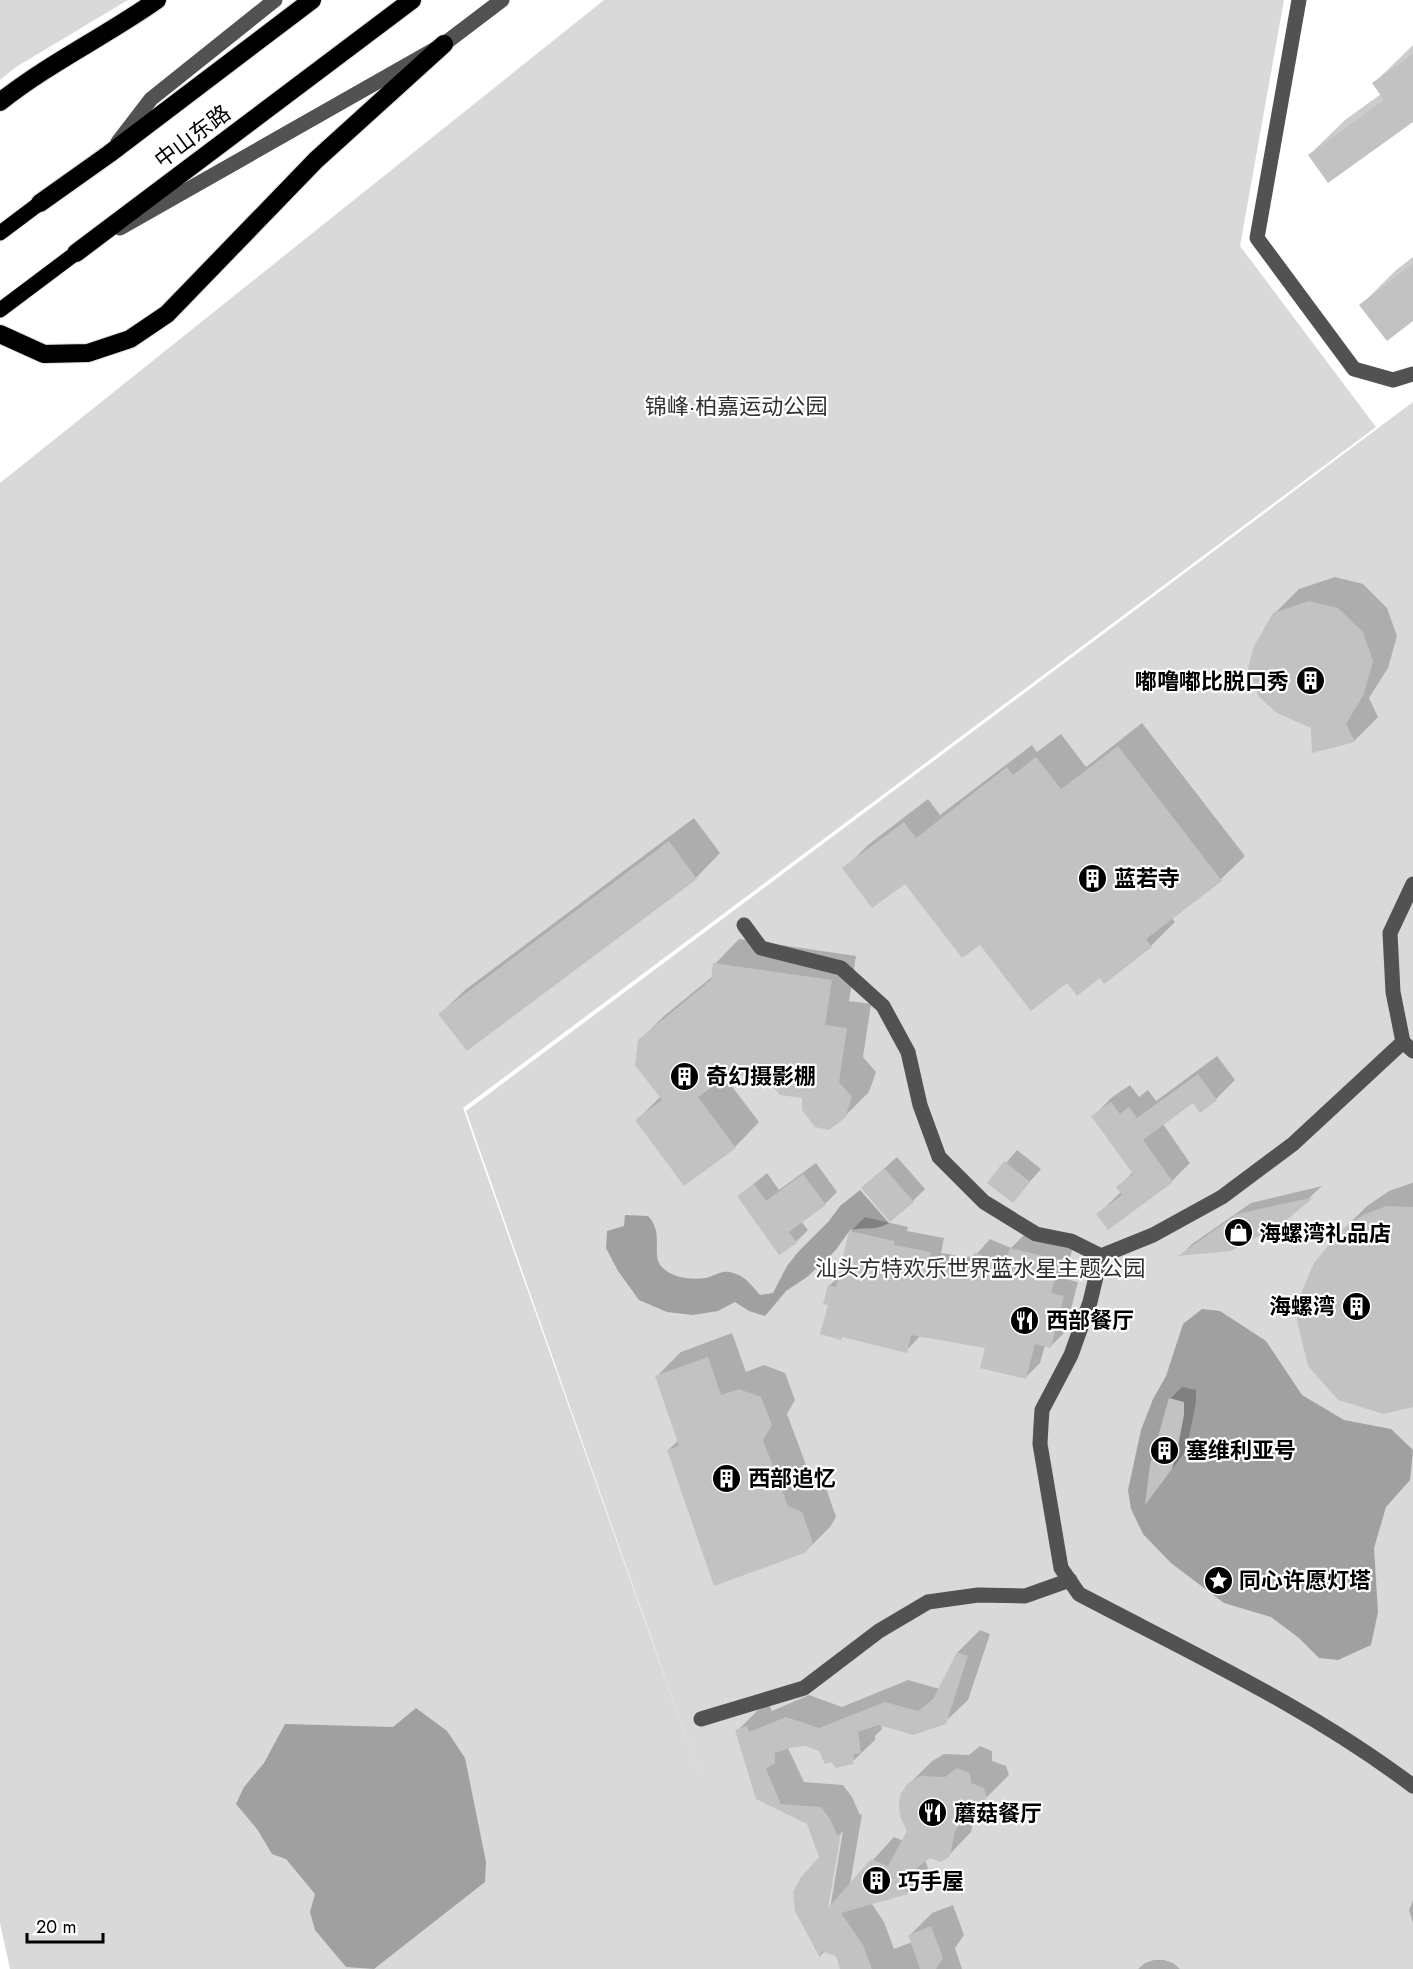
<svg xmlns="http://www.w3.org/2000/svg" width="1413" height="1969" viewBox="0 0 1413 1969" font-family="Jost,'Noto Sans SC',sans-serif">
<style>
.green{fill:#d9d9d9}
.water{fill:#a0a0a0}
.shadow{fill:#0003;fill-rule:evenodd}
.building{fill:#c2c2c2}
.lines{fill:none;stroke-linecap:round;stroke-linejoin:round}
.major-casing{stroke:#dbdbdb;stroke-width:16}
.highway-casing{stroke:#dbdbdb;stroke-width:20}
.minor{stroke:#525252;stroke-width:15}
.major{stroke:#000;stroke-width:15}
.highway{stroke:#000;stroke-width:18}
.labels{text-anchor:middle;dominant-baseline:central;stroke-width:4.5;stroke-linejoin:round;paint-order:stroke}
.street-label{font-size:22px;fill:#000;stroke:#fff}
.park-label{font-size:22px;fill:#303030;stroke:#fff}
.poi-label{font-size:22px;font-weight:bold;fill:#000;stroke:#fff;text-anchor:start}
</style>
<rect width="100%" height="100%" fill="#fff"/>
<path class="green" d="M 0,0 L 128,0 L 16,67 L 0,80 Z
M 604,0 L 1284,0 L 1240,246 L 1376,427 L 463,1108 L 703,1785 L 466,1111 L 1413,402 L 1413,1969 L 10,1969 L 0,1923 L 0,483 Z"/>
<path class="water" d="M 860,1190 L 889,1223 C 873,1232 867,1226 850,1230 L 835,1251 L 807,1277 L 786,1291 L 765,1316 L 749,1311 L 735,1302 L 718,1311 L 693,1315 L 667,1312 L 639,1300 L 618,1271 L 606,1248 L 607,1231 L 624,1226 L 625,1215 L 648,1216 C 665,1233 650,1255 662,1267 C 672,1278 691,1280 705,1278 C 718,1276 721,1268 736,1274 C 746,1277 753,1287 760,1295 L 773,1293 L 787,1266 L 798,1252 L 829,1221 L 840,1206 Z
M 1202,1309 L 1220,1311 L 1266,1341 L 1302,1395 L 1344,1420 L 1391,1429 L 1413,1450 L 1410,1480 L 1386,1507 L 1374,1548 L 1378,1612 L 1371,1645 L 1338,1660 L 1319,1658 L 1299,1638 L 1271,1617 L 1224,1603 L 1171,1563 L 1143,1534 L 1131,1509 L 1128,1490 L 1141,1430 L 1153,1399 L 1166,1376 L 1183,1324 Z
M 416,1708 L 447,1731 L 465,1758 L 486,1862 L 485,1882 L 374,1969 L 346,1967 L 315,1930 L 310,1912 L 315,1894 L 286,1859 L 272,1854 L 257,1829 L 236,1804 L 244,1787 L 264,1763 L 285,1724 L 393,1727 Z"/>
<path class="shadow" d="M 1413,45 L 1413,120 L 1309,155 L 1345,120 L 1381,94 L 1374,83 Z
M 1413,257 L 1413,319 L 1361,305 L 1396,270 Z
M 1335,577 L 1363,584 L 1387,608 L 1397,636 L 1388,668 L 1369,698 L 1378,717 L 1354,741 L 1312,727 L 1274,614 L 1299,589 Z
M 1142,723 L 1245,856 L 1221,879 L 1171,917 L 1175,922 L 1151,946 L 1105,982 L 1100,976 L 1068,981 L 980,943 L 905,882 L 844,869 L 868,845 L 928,799 L 940,815 L 1032,745 L 1037,752 L 1061,734 L 1086,767 Z
M 694,818 L 720,853 L 696,878 L 467,1049 L 440,1014 L 465,990 Z
M 739,939 L 856,956 L 849,1001 L 871,1004 L 863,1057 L 876,1072 L 869,1092 L 844,1117 L 769,1076 L 729,1072 L 724,1076 L 759,1122 L 735,1147 L 637,1120 L 661,1096 L 639,1041 L 664,1016 L 713,976 L 715,964 Z
M 1217,1056 L 1235,1080 L 1216,1099 L 1201,1110 L 1194,1101 L 1163,1124 L 1190,1163 L 1172,1181 L 1108,1228 L 1098,1214 L 1121,1192 L 1118,1187 L 1133,1172 L 1093,1117 L 1111,1098 L 1130,1085 L 1139,1097 L 1148,1090 L 1156,1101 Z
M 1017,1150 L 1041,1169 L 1013,1201 L 989,1183 Z
M 897,1157 L 925,1189 L 913,1201 L 863,1188 Z
M 816,1163 L 837,1192 L 825,1204 L 801,1221 L 808,1230 L 796,1242 L 739,1196 L 767,1173 L 779,1190 Z
M 1412,1183 L 1413,1183 L 1413,1406 L 1342,1231 L 1367,1206 L 1389,1191 Z
M 1322,1186 L 1282,1223 L 1182,1254 L 1192,1244 L 1251,1203 Z
M 865,1217 L 908,1227 L 907,1231 L 944,1238 L 941,1253 L 965,1257 L 975,1256 L 990,1239 L 1011,1248 L 1025,1234 L 1073,1246 L 1065,1279 L 1078,1282 L 1065,1332 L 1051,1346 L 1045,1345 L 1040,1363 L 1026,1377 L 987,1346 L 921,1335 L 906,1351 L 830,1304 L 829,1286 L 840,1275 L 851,1231 Z
M 732,1333 L 746,1372 L 764,1365 L 785,1373 L 795,1400 L 787,1414 L 812,1481 L 826,1488 L 836,1517 L 830,1527 L 805,1552 L 668,1450 L 679,1440 L 657,1376 L 681,1352 Z
M 1182,1387 L 1196,1390 L 1196,1402 L 1188,1442 L 1183,1455 L 1147,1501 L 1170,1399 Z
M 980,1630 L 990,1634 L 968,1700 L 945,1722 L 881,1724 L 882,1729 L 875,1736 L 875,1740 L 852,1762 L 806,1745 L 788,1748 L 804,1782 L 843,1785 L 852,1797 L 860,1815 L 862,1814 L 850,1885 L 894,1837 L 904,1841 L 909,1831 L 908,1785 L 931,1762 L 944,1754 L 969,1755 L 980,1746 L 992,1751 L 992,1761 L 1006,1766 L 1009,1775 L 976,1808 L 971,1832 L 949,1855 L 929,1857 L 925,1860 L 929,1871 L 907,1893 L 871,1903 L 884,1922 L 894,1949 L 912,1942 L 910,1935 L 932,1913 L 953,1905 L 964,1935 L 955,1948 L 962,1969 L 841,1969 L 837,1955 L 825,1951 L 820,1956 L 821,1857 L 808,1823 L 757,1798 L 737,1731 L 759,1709 L 769,1705 L 772,1711 L 809,1695 L 842,1707 L 908,1680 L 940,1689 L 958,1652 ZM 843,1831 L 829,1915 L 826,1915 L 839,1835 Z
M 1413,1900 L 1413,1923 L 1409,1910 Z
M 1154,1960 L 1164,1960 L 1173,1963 L 1180,1969 L 1138,1969 L 1145,1963 Z"/>
<path class="building" d="M 1413,54 L 1413,122 L 1328,183 L 1308,155 L 1384,100 L 1372,83 Z
M 1413,263 L 1413,321 L 1387,341 L 1359,305 Z
M 1309,601 L 1338,608 L 1363,632 L 1373,661 L 1364,694 L 1346,724 L 1355,742 L 1312,753 L 1311,728 L 1277,713 L 1259,697 L 1248,668 L 1254,646 L 1273,613 Z
M 1118,746 L 1222,881 L 1146,939 L 1152,947 L 1104,984 L 1100,978 L 1077,996 L 1067,983 L 1031,1011 L 980,945 L 962,958 L 905,884 L 872,908 L 842,868 L 904,822 L 916,838 L 1007,767 L 1013,775 L 1036,757 L 1061,789 Z
M 669,841 L 697,879 L 467,1051 L 438,1014 Z
M 713,963 L 832,980 L 825,1025 L 847,1028 L 839,1082 L 852,1097 L 845,1118 L 829,1130 L 815,1127 L 802,1110 L 802,1098 L 780,1095 L 767,1080 L 767,1078 L 730,1074 L 698,1097 L 736,1148 L 684,1186 L 635,1120 L 662,1100 L 635,1065 L 638,1040 L 711,980 Z
M 1198,1074 L 1217,1100 L 1200,1113 L 1193,1103 L 1143,1140 L 1173,1182 L 1108,1230 L 1096,1214 L 1122,1195 L 1116,1187 L 1133,1174 L 1091,1116 L 1111,1102 L 1120,1114 L 1129,1107 L 1137,1118 Z
M 1004,1161 L 1030,1182 L 1013,1203 L 987,1183 Z
M 884,1168 L 914,1202 L 890,1222 L 861,1188 Z
M 803,1174 L 826,1205 L 789,1232 L 797,1243 L 779,1255 L 737,1196 L 754,1184 L 766,1201 Z
M 1314,1197 L 1282,1224 L 1231,1251 L 1178,1256 L 1237,1214 Z
M 1386,1206 L 1413,1207 L 1413,1407 L 1384,1414 L 1338,1400 L 1308,1366 L 1297,1321 L 1302,1291 L 1314,1263 L 1341,1230 L 1363,1215 Z
M 849,1231 L 895,1241 L 894,1245 L 931,1252 L 928,1267 L 950,1271 L 967,1268 L 975,1252 L 1005,1266 L 1010,1248 L 1060,1260 L 1051,1293 L 1064,1296 L 1051,1348 L 1035,1344 L 1026,1379 L 980,1368 L 985,1348 L 911,1335 L 907,1353 L 842,1337 L 841,1340 L 820,1334 L 828,1305 L 823,1304 L 828,1285 L 836,1287 Z
M 708,1357 L 721,1395 L 739,1389 L 761,1397 L 772,1425 L 763,1440 L 788,1506 L 802,1512 L 813,1543 L 805,1553 L 714,1586 L 667,1450 L 679,1446 L 655,1376 Z
M 1169,1398 L 1184,1402 L 1184,1415 L 1176,1456 L 1172,1469 L 1145,1505 L 1150,1465 Z
M 957,1652 L 968,1656 L 946,1724 L 913,1735 L 879,1725 L 858,1732 L 861,1753 L 854,1754 L 853,1764 L 836,1768 L 831,1762 L 825,1764 L 819,1751 L 805,1746 L 792,1747 L 775,1753 L 775,1763 L 766,1769 L 781,1804 L 821,1807 L 830,1819 L 838,1836 L 841,1833 L 828,1908 L 871,1859 L 888,1866 L 907,1831 L 900,1816 L 899,1806 L 900,1795 L 907,1784 L 920,1776 L 945,1777 L 957,1768 L 970,1773 L 971,1783 L 984,1788 L 987,1798 L 982,1806 L 969,1814 L 955,1831 L 950,1856 L 941,1862 L 930,1858 L 902,1879 L 908,1894 L 841,1913 L 863,1945 L 872,1969 L 840,1969 L 836,1956 L 821,1951 L 820,1958 L 795,1911 L 793,1892 L 801,1877 L 819,1857 L 807,1824 L 756,1799 L 735,1730 L 747,1726 L 749,1732 L 786,1717 L 819,1728 L 885,1702 L 918,1711 L 933,1699 Z
M 931,1926 L 943,1958 L 936,1969 L 920,1969 L 908,1935 Z"/>
<g class="lines">
<defs>
<path id="major" d="M 0,233 L 40,203
M 0,310 L 76,253"/>
<path id="highway" d="M 0,102 C 49,63 106,36 157,0
M 40,203 L 109,154 L 312,0
M 76,253 L 412,0
M 0,334 L 44,354 L 88,353 L 130,339 L 167,314 L 316,160 L 444,44"/>
</defs>
<use href="#major" class="major-casing"/>
<use href="#highway" class="highway-casing"/>
<path class="minor" d="M 1299,0 L 1257,238 L 1354,369 L 1393,380 L 1413,374
M 118,142 L 151,99 L 275,0
M 120,228 L 444,44 L 502,0
M 1413,884 L 1390,933 L 1393,992 L 1403,1042 L 1413,1051
M 744,925 L 761,948 L 841,968 L 883,1006 L 908,1052 L 920,1105 L 939,1157 L 984,1202 L 1036,1234 L 1071,1241 L 1101,1256
M 1403,1042 L 1293,1144 L 1222,1197 L 1153,1235 L 1101,1256 L 1090,1302 L 1071,1355 L 1042,1410 L 1041,1425 L 1040,1444 L 1061,1568 L 1079,1594 C 1193,1654 1310,1708 1413,1786
M 701,1719 L 804,1688 L 879,1631 L 928,1602 L 978,1595 L 1025,1596 L 1070,1580"/>
<use href="#major" class="major"/>
<use href="#highway" class="highway"/>
</g>
<defs>
<symbol id="building-disc" viewBox="-11 -11 22 22"><circle r="9.5" fill="#000" stroke="#fff"/><path d="M-4-6H4V6H1V3H-1V6H-4ZM-2.5-4.3h1.7v1.8h-1.7ZM.8-4.3h1.7v1.8H.8ZM-2.5-1h1.7V.8h-1.7ZM.8-1h1.7V.8H.8Z" fill="#fff"/></symbol>
<symbol id="shop-disc" viewBox="-11 -11 22 22"><circle r="9.5" fill="#000" stroke="#fff"/><path d="M-5-2.5h2.3a2.7 3.5 0 0 1 5.4 0H5L5.5 6h-11ZM-1.5-2.5h3a1.5 2.3 0 0 0-3 0Z" fill="#fff"/></symbol>
<symbol id="restaurant-disc" viewBox="-11 -11 22 22"><circle r="9.5" fill="#000" stroke="#fff"/><path d="M-5-6h1v4h1v-4h1v4h1v-4h1v5L-1.5 .5V6h-2V.5L-5-1ZM5-6V6H3V1.5H1.5Q1.5-4 5-6Z" fill="#fff"/></symbol>
<symbol id="sight-disc" viewBox="-11 -11 22 22"><circle r="9.5" fill="#000" stroke="#fff"/><path d="M0-6L1.8-2.2L6-1.7L2.9 1.2L3.7 5.4L0 3.3L-3.7 5.4L-2.9 1.2L-6-1.7L-1.8-2.2Z" fill="#fff"/></symbol>
</defs>
<g fill-rule="evenodd">
<use href="#building-disc" x="1294" y="664" width="33" height="33"/>
<use href="#building-disc" x="1076" y="862" width="33" height="33"/>
<use href="#building-disc" x="668" y="1060" width="33" height="33"/>
<use href="#shop-disc" x="1222" y="1216" width="33" height="33"/>
<use href="#building-disc" x="1340" y="1290" width="33" height="33"/>
<use href="#restaurant-disc" x="1008" y="1304" width="33" height="33"/>
<use href="#building-disc" x="1148" y="1434" width="33" height="33"/>
<use href="#building-disc" x="710" y="1462" width="33" height="33"/>
<use href="#sight-disc" x="1202" y="1564" width="33" height="33"/>
<use href="#restaurant-disc" x="916" y="1796" width="33" height="33"/>
<use href="#building-disc" x="860" y="1864" width="33" height="33"/>
</g>
<g class="labels">
<g class="street-label">
<text transform="translate(192 136) rotate(-37)">中山东路</text>
</g>
<g class="park-label">
<text x="736" y="406">锦峰·柏嘉运动公园</text>
<text x="980" y="1268">汕头方特欢乐世界蓝水星主题公园</text>
</g>
<g class="poi-label">
<text x="1289" y="681" text-anchor="end">嘟噜嘟比脱口秀</text>
<text x="1114" y="878">蓝若寺</text>
<text x="706" y="1076">奇幻摄影棚</text>
<text x="1259" y="1233">海螺湾礼品店</text>
<text x="1335" y="1306" text-anchor="end">海螺湾</text>
<text x="1046" y="1320">西部餐厅</text>
<text x="1186" y="1450">塞维利亚号</text>
<text x="748" y="1478">西部追忆</text>
<text x="1239" y="1580">同心许愿灯塔</text>
<text x="954" y="1813">蘑菇餐厅</text>
<text x="898" y="1881">巧手屋</text>
</g>
</g>
<path d="M27 1933v9h76v-9" fill="none" stroke="#000000" stroke-width="3"/>
<text x="36" y="1933" font-size="18" fill="#000000" stroke="#ffffff" stroke-width="4.5" paint-order="stroke">20 m</text>
</svg>
